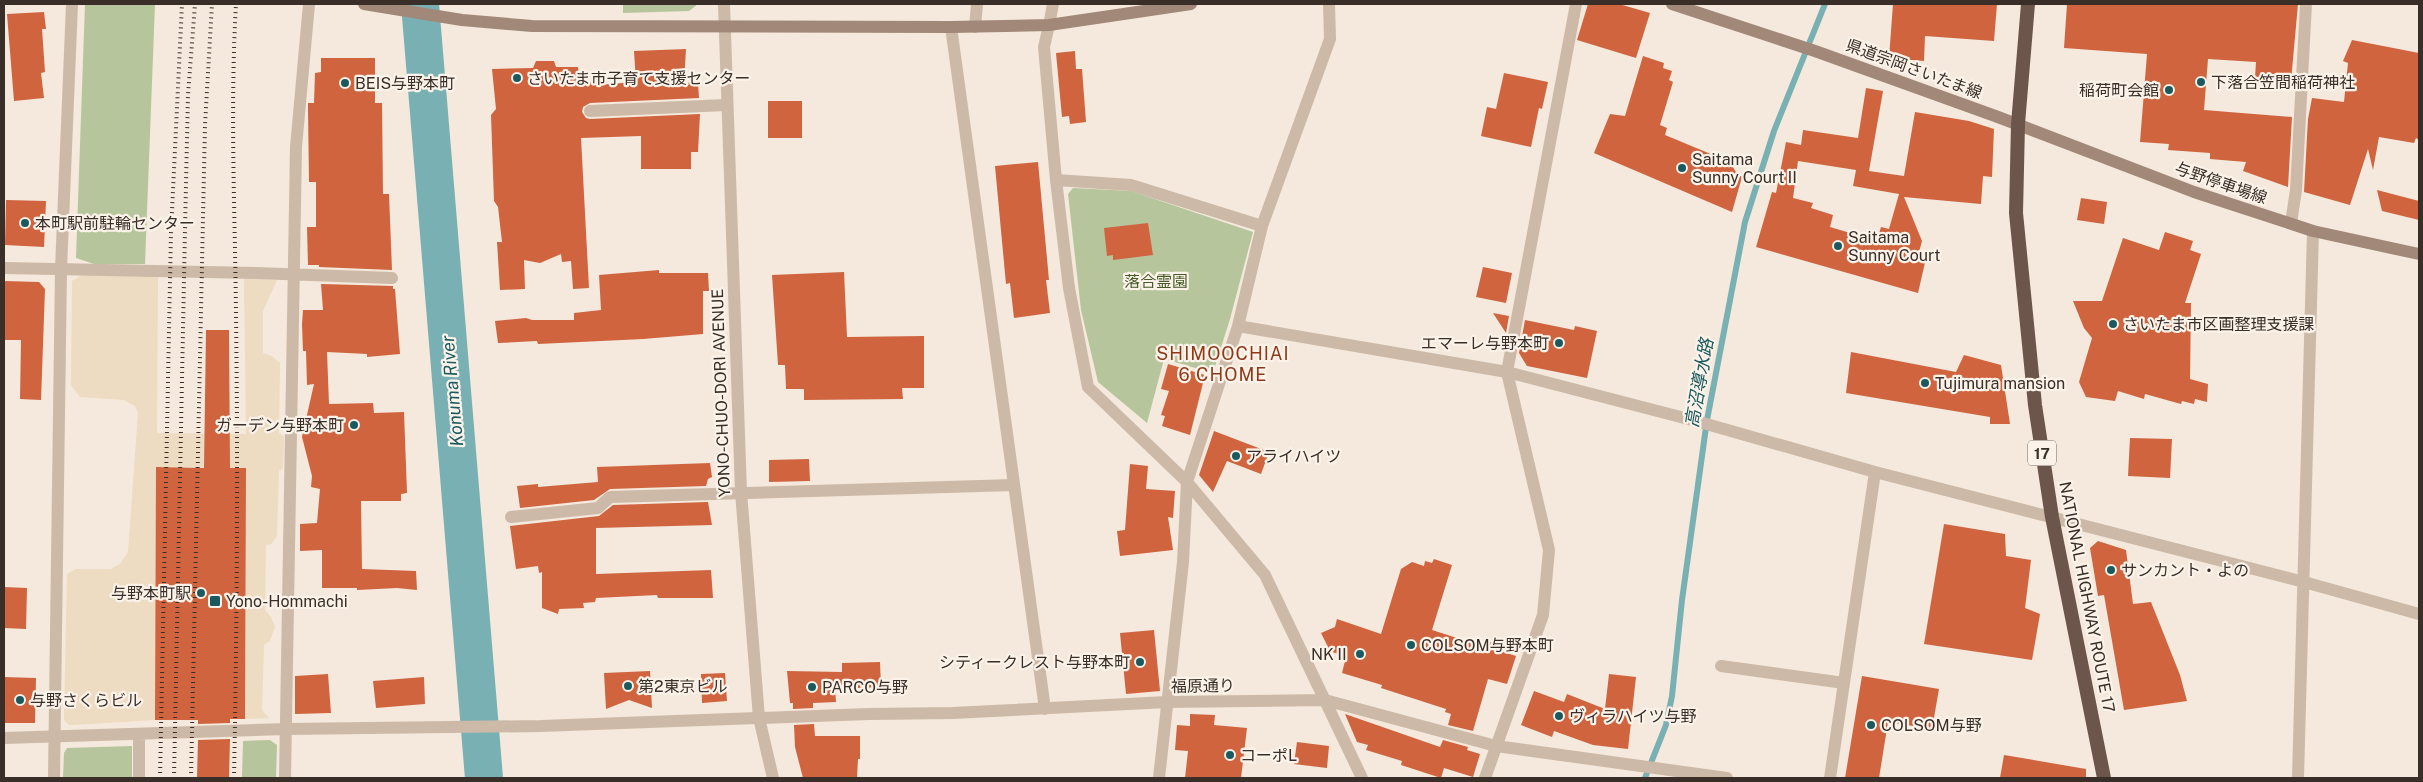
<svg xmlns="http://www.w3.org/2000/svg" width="2423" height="782" viewBox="0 0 2423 782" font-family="'Public Sans','Noto Sans JP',sans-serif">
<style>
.green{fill:#b6c59b}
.plaza{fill:#eddbc2}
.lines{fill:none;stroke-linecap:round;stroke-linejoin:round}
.stream{stroke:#79b0b4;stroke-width:6}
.river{stroke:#79b0b4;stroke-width:38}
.building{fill:#cf643f;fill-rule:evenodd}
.minor{stroke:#cdb9a7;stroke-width:12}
.tertiary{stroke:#cdb9a7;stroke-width:12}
.secondary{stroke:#a18878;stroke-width:12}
.trunk{stroke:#6c564b;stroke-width:14}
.rail{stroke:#392e28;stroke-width:4;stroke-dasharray:1 4;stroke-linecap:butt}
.poi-dot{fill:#1a595e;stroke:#fbf3e9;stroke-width:2}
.labels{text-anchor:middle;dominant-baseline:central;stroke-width:4.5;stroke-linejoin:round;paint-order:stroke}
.shield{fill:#fbf3e9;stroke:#736962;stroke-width:1}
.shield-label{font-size:15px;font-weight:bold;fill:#392e28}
.street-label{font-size:16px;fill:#392e28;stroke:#fbf3e9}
.poi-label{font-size:16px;fill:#392e28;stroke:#fbf3e9;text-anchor:start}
.park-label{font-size:16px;fill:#475a2a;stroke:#fbf3e9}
.neighbourhood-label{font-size:18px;letter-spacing:1px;fill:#8f381a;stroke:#fbf3e9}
.water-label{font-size:18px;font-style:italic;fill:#1a595e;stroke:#fbf3e9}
</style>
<rect width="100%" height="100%" fill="#f4e9dc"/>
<path class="green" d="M 85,4 L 155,4 L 145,264 L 94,264 L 76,258 Z
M 623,4 L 698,4 L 689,11 L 623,13 Z
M 1073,188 L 1131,191 L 1253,232 L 1230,319 L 1213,373 L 1164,359 L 1147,423 L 1098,382 L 1081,310 L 1068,194 Z
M 270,740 L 277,745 L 276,778 L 242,778 L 243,741 Z
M 132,746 L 132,778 L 63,778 L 64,753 L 67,748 Z"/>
<path class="plaza" d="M 82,275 L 158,276 L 157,433 L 246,434 L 244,278 L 277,280 L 263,311 L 263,353 L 272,356 L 280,363 L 279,433 L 284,436 L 283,468 L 279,471 L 277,536 L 271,544 L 266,545 L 265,610 L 271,617 L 275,627 L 270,641 L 264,645 L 262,710 L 269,718 L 245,719 L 246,468 L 157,467 L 155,720 L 73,725 L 69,725 L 64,720 L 67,574 L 76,569 L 111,569 L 120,564 L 128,552 L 138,413 L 135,406 L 124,400 L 80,397 L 71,385 L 72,281 Z"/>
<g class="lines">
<path class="stream" d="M 1645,778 L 1666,725 L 1672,696 L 1682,600 L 1707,420 L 1745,222 L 1774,131 L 1825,4"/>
<path class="river" d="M 420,4 L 484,778"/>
</g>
<path class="building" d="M 1588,4 L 1619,4 L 1650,13 L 1636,58 L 1577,40 Z
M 1893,4 L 1997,4 L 1994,41 L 1925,36 L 1924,61 L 1889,58 Z
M 2067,4 L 2298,4 L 2291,81 L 2255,78 L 2256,62 L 2208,59 L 2204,110 L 2292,117 L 2288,187 L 2243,171 L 2246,162 L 2210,159 L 2210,153 L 2168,150 L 2169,144 L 2140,142 L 2147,54 L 2064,48 Z
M 44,12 L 46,29 L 42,29 L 45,72 L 41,73 L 44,98 L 14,101 L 7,14 Z
M 2352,40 L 2419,53 L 2419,140 L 2416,138 L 2414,143 L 2379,137 L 2373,170 L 2368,149 L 2350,205 L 2304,192 L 2308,119 L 2312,98 L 2344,102 L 2348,63 L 2343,61 Z
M 686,49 L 684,83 L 698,82 L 699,98 L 590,103 L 583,107 L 582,112 L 586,118 L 590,119 L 700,114 L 698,152 L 691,152 L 691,169 L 641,169 L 641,136 L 581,138 L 589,288 L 573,289 L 571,261 L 562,262 L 561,254 L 540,263 L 524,260 L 525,289 L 500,290 L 497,242 L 502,242 L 498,207 L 494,201 L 491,115 L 496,109 L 492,69 L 533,68 L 536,61 L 554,61 L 556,67 L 578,67 L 579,82 L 597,82 L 597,85 L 636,82 L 634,51 Z
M 1075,51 L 1076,69 L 1082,69 L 1086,122 L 1070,124 L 1069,116 L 1062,117 L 1056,53 Z
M 1643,56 L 1664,63 L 1663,68 L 1672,71 L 1669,80 L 1673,82 L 1660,125 L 1667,128 L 1665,135 L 1730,162 L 1737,174 L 1742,177 L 1732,212 L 1594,153 L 1610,114 L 1625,116 Z
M 321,58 L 375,58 L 375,103 L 382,103 L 383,194 L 389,194 L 392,270 L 319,267 L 319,265 L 308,265 L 307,227 L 316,227 L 316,182 L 309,182 L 308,110 L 308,103 L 314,103 L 315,73 L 321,72 Z
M 1504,73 L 1548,82 L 1542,109 L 1539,108 L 1531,147 L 1481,136 L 1487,107 L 1496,109 Z
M 1866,88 L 1883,91 L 1869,171 L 1904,176 L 1915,112 L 1969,121 L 1994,129 L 1992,177 L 1983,176 L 1981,204 L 1904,197 L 1922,241 L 1919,252 L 1927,254 L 1918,293 L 1756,247 L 1772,192 L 1776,193 L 1786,142 L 1801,145 L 1803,130 L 1858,138 ZM 1798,161 L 1856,170 L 1853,186 L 1899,194 L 1889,229 L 1881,227 L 1877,241 L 1830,227 L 1833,215 L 1811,208 L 1813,203 L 1793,198 Z
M 768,101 L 802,101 L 802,138 L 768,138 Z
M 1038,162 L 1049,280 L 1046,280 L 1050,313 L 1014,318 L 1010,283 L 1006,284 L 995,166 Z
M 2377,190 L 2419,201 L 2419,220 L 2382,211 Z
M 2081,198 L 2107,202 L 2104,224 L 2077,220 Z
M 6,200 L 46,201 L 44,247 L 5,245 Z
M 1148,223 L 1153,255 L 1113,260 L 1113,255 L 1107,256 L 1104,228 Z
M 2165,232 L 2193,241 L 2190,250 L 2201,254 L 2185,303 L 2191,303 L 2190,379 L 2208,384 L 2207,402 L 2195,399 L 2194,404 L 2182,401 L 2181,404 L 2145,394 L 2144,399 L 2118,391 L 2115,401 L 2086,397 L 2079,382 L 2092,338 L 2084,328 L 2073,301 L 2102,301 L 2123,238 L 2159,250 Z
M 1483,267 L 1512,273 L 1506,303 L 1476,297 Z
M 659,270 L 659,273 L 708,273 L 709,291 L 703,291 L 703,334 L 643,339 L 538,344 L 537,341 L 498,343 L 495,321 L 526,318 L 532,320 L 574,320 L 574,313 L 601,310 L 599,275 Z
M 844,272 L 847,337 L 924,336 L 924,388 L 902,388 L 903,399 L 804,400 L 804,389 L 786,389 L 785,365 L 778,365 L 772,275 Z
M 4,281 L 39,282 L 45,289 L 41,400 L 20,399 L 21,340 L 4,340 Z
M 321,284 L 393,286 L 393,289 L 395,289 L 400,354 L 367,357 L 367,354 L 327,352 L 329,404 L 373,403 L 374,413 L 404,412 L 407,493 L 401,494 L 401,501 L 361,501 L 362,569 L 416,571 L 417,590 L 397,588 L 357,590 L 357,588 L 322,588 L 322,550 L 300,551 L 300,524 L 317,523 L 320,489 L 311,487 L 312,476 L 302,437 L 314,384 L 307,385 L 306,351 L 303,351 L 302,324 L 303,310 L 323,310 Z
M 1493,313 L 1509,316 L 1506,333 Z
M 1525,320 L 1574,330 L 1575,326 L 1597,331 L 1587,378 L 1527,366 L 1519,353 Z
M 206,330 L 229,330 L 230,468 L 246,468 L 245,719 L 230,719 L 230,723 L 198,724 L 198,720 L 155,720 L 156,467 L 204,468 Z
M 1851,352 L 1956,372 L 1964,355 L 2001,365 L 2010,424 L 1990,424 L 1990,417 L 1846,393 Z
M 1168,364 L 1205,375 L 1190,435 L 1162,426 L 1165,416 L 1161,415 L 1169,391 L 1161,389 Z
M 1214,431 L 1269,452 L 1261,474 L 1227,461 L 1213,492 L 1199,475 Z
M 2130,438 L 2172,439 L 2170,478 L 2128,476 Z
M 809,459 L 810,481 L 769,482 L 769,460 Z
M 710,463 L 712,477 L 708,479 L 706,486 L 610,489 L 594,500 L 520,508 L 517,486 L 538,484 L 538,487 L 598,482 L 597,467 Z
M 1130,464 L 1148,466 L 1146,489 L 1175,491 L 1173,518 L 1168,517 L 1173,550 L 1120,556 L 1117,531 L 1125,530 Z
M 708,502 L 712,525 L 596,528 L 596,574 L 711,570 L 713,598 L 658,598 L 657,595 L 596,598 L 595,602 L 583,603 L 584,608 L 559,609 L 558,614 L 542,608 L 542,572 L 539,573 L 538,566 L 516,569 L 510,526 L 599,516 L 613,505 Z
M 1944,524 L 2005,534 L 2006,556 L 2031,560 L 2025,608 L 2040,614 L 2032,660 L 1924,644 Z
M 2098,541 L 2126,550 L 2133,604 L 2151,602 L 2180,675 L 2187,701 L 2124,710 L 2104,595 L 2098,596 L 2090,548 Z
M 1434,559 L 1452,565 L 1432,630 L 1482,646 L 1484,640 L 1502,646 L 1500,651 L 1516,656 L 1507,684 L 1488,679 L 1473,731 L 1448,725 L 1451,714 L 1445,712 L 1446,709 L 1381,688 L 1382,685 L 1342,673 L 1346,657 L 1330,651 L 1321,633 L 1335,627 L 1337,619 L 1381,634 L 1401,569 L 1412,562 L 1424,566 L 1425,561 L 1432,563 Z
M 4,587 L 27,588 L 26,629 L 4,628 Z
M 1154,630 L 1160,691 L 1126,694 L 1120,633 Z
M 880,662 L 881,687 L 835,689 L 836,702 L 813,703 L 813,708 L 793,709 L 793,703 L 790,703 L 787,671 L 842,672 L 842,663 Z
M 650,671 L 652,708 L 629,700 L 606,709 L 604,673 Z
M 725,673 L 727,701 L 702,703 L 701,674 Z
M 328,674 L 331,713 L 295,714 L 295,676 Z
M 1609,674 L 1636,677 L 1628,749 L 1593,745 L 1554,731 L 1552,737 L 1521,725 L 1534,691 L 1564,702 L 1567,694 L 1605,709 Z
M 1862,676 L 1939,689 L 1932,729 L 1888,722 L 1879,778 L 1845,778 Z
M 4,677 L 36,678 L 35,723 L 4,723 Z
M 424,677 L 425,704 L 376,708 L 373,681 Z
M 1190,714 L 1215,715 L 1214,725 L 1247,728 L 1241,778 L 1185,778 L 1188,751 L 1175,750 L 1177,725 L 1190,726 Z
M 1345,714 L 1440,747 L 1443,740 L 1468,747 L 1467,750 L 1480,754 L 1473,777 L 1444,768 L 1441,778 L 1401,765 L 1402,761 L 1366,750 L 1368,745 L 1357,742 Z
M 814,724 L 815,736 L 860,736 L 860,759 L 858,759 L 857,778 L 803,778 L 795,747 L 794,725 Z
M 230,739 L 229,778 L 197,778 L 198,740 Z
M 1297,742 L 1329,746 L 1327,768 L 1294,764 Z
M 2004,755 L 2086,769 L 2086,778 L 2000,778 Z"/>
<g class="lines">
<path class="minor" d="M 1049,25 L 1053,4
M 951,27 L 1045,709
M 975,27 L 977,4
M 590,111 L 726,105
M 2291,223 L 2296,190 L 2306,4
M 1262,226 L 1131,185 L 1056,180 L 1069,288 L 1088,387 L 1187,482 L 1265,575 L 1362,778
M 4,268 L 256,273 L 392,278
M 1238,326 L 1507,372 L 1696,421 L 1875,472 L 2304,582 L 2419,614
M 511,517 L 598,508 L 610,497 L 1014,485
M 1721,666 L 1844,683
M 4,738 L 286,729 L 541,726 L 869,714 L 953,713 L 1167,702 L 1325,700 L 1496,746 L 1727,778
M 139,778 L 139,735
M 285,778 L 296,147 L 309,4
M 1159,778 L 1183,562 L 1187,482 L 1238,326 L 1262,226 L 1330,39 L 1329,4
M 1485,778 L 1543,615 L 1549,550 L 1507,372 L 1576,4
M 1830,778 L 1875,472
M 2298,778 L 2313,231"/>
<path class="tertiary" d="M 724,4 L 741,492 L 759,718 L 773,778
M 1049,25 L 1044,47 L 1056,180
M 54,778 L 61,269 L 72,4"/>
<path class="secondary" d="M 364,4 L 462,20 L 532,26 L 951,27 L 1049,25 L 1191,4
M 1672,4 L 1815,51 L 1998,117 L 2194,192 L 2313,231 L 2419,254"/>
<path class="trunk" d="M 2028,4 L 2018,124 L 2016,213 L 2035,405 L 2052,517 L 2104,778"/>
<path class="rail" d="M 160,778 L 171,232 L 182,4
M 174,778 L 185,230 L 188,95 L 195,4
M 191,778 L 205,125 L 212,4
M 234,778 C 237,624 238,470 236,315 C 235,211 230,108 236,4"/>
</g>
<g class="poi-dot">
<circle cx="517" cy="78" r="5"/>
<circle cx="2201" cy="82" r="5"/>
<circle cx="345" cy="83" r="5"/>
<circle cx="2169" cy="90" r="5"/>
<circle cx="1682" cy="168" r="5"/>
<circle cx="25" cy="223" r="5"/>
<circle cx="1838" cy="246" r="5"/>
<circle cx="2113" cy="324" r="5"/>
<circle cx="1559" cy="343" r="5"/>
<circle cx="1925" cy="383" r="5"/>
<circle cx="354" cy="425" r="5"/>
<circle cx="1236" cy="456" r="5"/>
<circle cx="2111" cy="570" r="5"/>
<circle cx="201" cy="593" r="5"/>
<rect x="209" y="595" width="12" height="12" rx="2.5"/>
<circle cx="1411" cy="645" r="5"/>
<circle cx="1360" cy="654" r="5"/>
<circle cx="1140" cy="662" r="5"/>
<circle cx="628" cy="686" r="5"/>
<circle cx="812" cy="687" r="5"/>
<circle cx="20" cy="700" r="5"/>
<circle cx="1559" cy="716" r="5"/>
<circle cx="1871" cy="725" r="5"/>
<circle cx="1230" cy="755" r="5"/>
</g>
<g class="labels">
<rect class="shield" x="2028" y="440.5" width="28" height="25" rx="4"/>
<g class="shield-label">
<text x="2042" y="453">17</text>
</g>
<g class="street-label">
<text transform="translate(1914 69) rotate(20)">県道宗岡さいたま線</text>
<text transform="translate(2221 183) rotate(19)">与野停車場線</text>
<text transform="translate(721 393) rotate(-92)">YONO-CHUO-DORI AVENUE</text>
<text transform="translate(2087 597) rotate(79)">NATIONAL HIGHWAY ROUTE 17</text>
<text transform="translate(1203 686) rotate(-1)">福原通り</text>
</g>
<g class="poi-label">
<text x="527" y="78">さいたま市子育て支援センター</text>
<text x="2211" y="82">下落合笠間稲荷神社</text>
<text x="355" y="83">BEIS与野本町</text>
<text x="2159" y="90" text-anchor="end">稲荷町会館</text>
<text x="1692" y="159">Saitama<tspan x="1692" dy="18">Sunny CourtⅡ</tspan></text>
<text x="35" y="223">本町駅前駐輪センター</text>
<text x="1848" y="237">Saitama<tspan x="1848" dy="18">Sunny Court</tspan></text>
<text x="2123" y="324">さいたま市区画整理支援課</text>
<text x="1549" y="343" text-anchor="end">エマーレ与野本町</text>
<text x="1935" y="383">Tujimura mansion</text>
<text x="344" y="425" text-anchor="end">ガーデン与野本町</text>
<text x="1246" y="456">アライハイツ</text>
<text x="2121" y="570">サンカント・よの</text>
<text x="191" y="593" text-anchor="end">与野本町駅</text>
<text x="226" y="601">Yono-Hommachi</text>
<text x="1421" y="645">COLSOM与野本町</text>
<text x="1350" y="654" text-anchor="end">NKⅡ</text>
<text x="1130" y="662" text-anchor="end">シティークレスト与野本町</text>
<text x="638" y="686">第2東京ビル</text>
<text x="822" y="687">PARCO与野</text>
<text x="30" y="700">与野さくらビル</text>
<text x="1569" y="716">ヴィラハイツ与野</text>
<text x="1881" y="725">COLSOM与野</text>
<text x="1240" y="755">コーポL</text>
</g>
<g class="park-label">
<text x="1156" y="281">落合霊園</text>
</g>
<g class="neighbourhood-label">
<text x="1223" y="353">SHIMOOCHIAI<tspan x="1223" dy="21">6 CHOME</tspan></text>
</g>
<g class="water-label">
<text transform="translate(1699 383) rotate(-80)">高沼導水路</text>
<text transform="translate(452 391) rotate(-95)">Konuma River</text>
</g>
</g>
<rect width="2423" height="782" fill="none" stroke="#392e28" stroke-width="10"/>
</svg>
